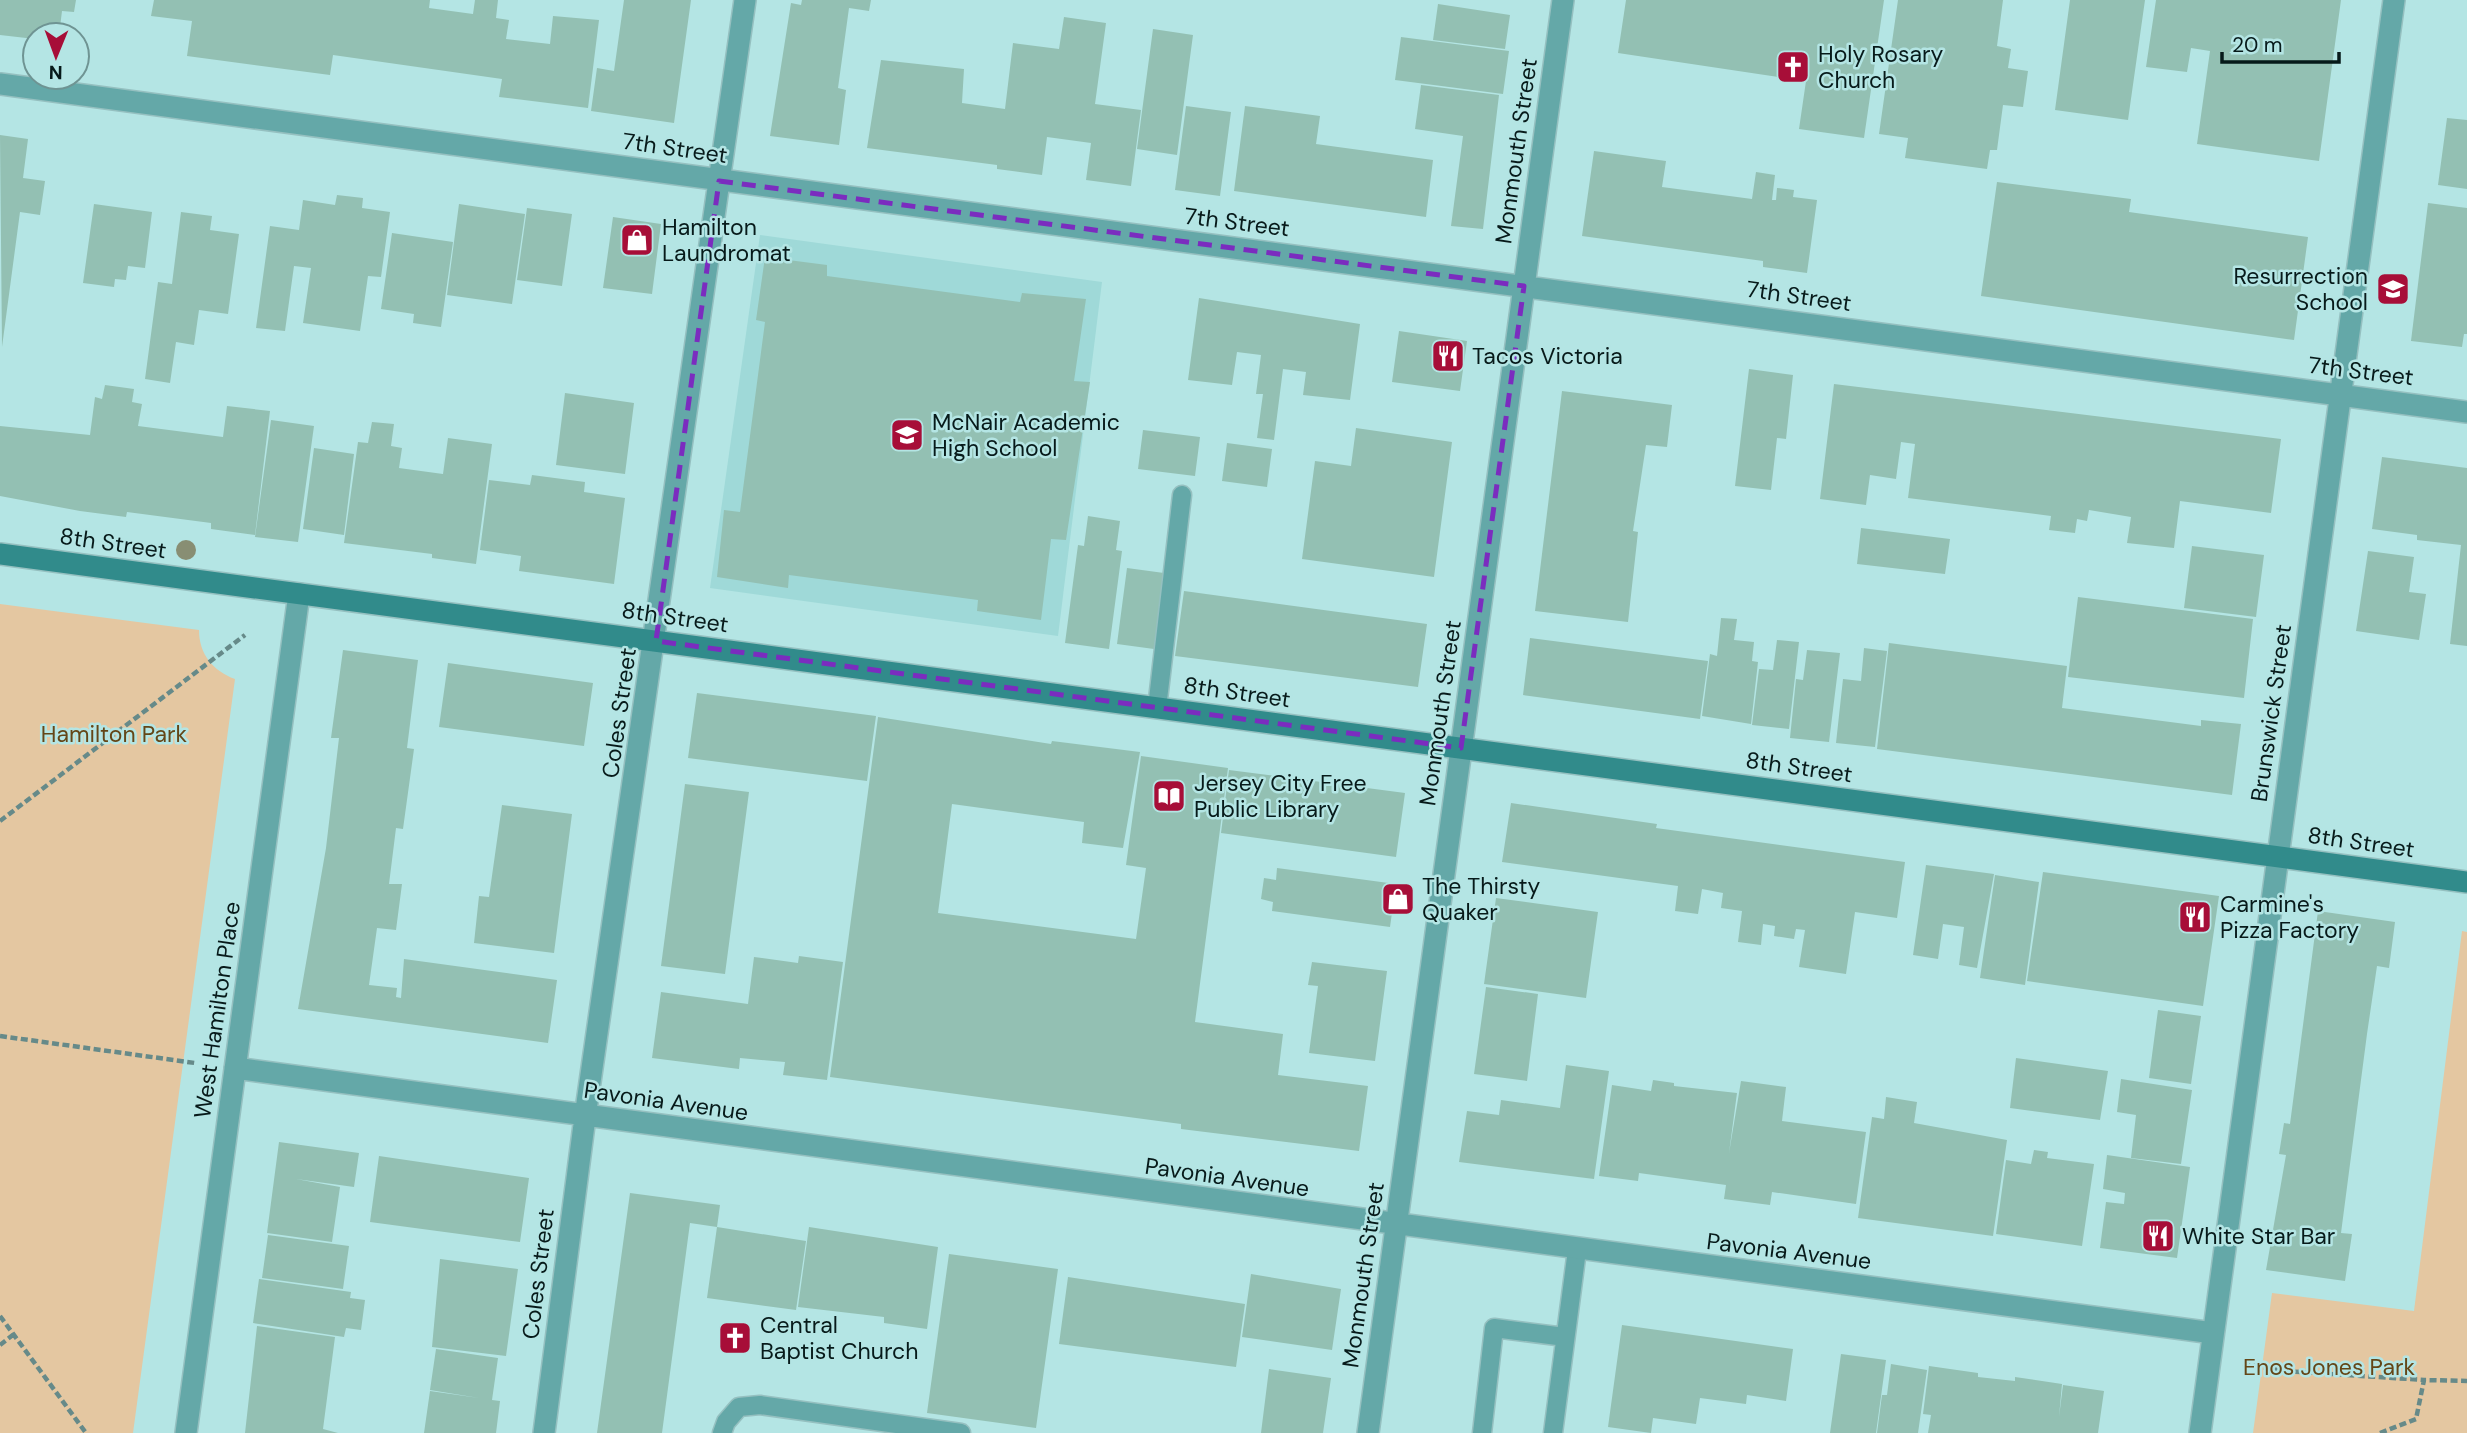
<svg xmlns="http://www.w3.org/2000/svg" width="2467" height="1433" viewBox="0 0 2467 1433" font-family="'DM Sans',sans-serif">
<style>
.built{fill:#9fd9d8}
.green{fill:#e4c7a1}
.building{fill:#93c0b3}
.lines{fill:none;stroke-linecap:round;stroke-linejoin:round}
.lane-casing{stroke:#95c0c0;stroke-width:21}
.street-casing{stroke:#95c0c0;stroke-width:24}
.secondary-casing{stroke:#95c0c0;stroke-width:24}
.path{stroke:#668a89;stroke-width:4.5;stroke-dasharray:7 3.5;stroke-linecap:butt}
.lane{stroke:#64a8a8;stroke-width:18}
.street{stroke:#64a8a8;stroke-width:21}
.secondary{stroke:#318b8b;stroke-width:21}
.tree{fill:#888e73}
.marked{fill:none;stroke:#7b2cbf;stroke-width:5;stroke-dasharray:14 9;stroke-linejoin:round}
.labels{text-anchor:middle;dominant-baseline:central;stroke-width:5;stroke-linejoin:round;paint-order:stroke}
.poi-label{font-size:23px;fill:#071a1a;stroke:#b4e5e4;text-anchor:start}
.street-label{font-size:23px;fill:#071a1a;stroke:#b4e5e4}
.park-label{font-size:23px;fill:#644617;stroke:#b4e5e4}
</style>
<rect width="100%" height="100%" fill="#b4e5e4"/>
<path class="built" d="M 760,235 L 1102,282 L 1058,636 L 710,588 Z"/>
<path class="green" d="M 0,604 L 199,630 C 199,654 213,671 235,679 L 133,1433 L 0,1433 Z
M 2462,931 L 2467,932 L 2467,1433 L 2253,1433 L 2272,1293 L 2414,1311 Z"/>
<path class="building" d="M 0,0 L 76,0 L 74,12 L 62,11 L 59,35 L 35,35 L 35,39 L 0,35 Z
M 154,0 L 430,0 L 429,8 L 473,14 L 475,0 L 498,0 L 496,18 L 509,20 L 506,39 L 550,44 L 553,16 L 599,20 L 588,108 L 499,97 L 502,79 L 333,55 L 330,75 L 187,56 L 192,21 L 151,16 Z
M 624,0 L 691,0 L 674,123 L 591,111 L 597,68 L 614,71 Z
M 802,0 L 871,0 L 869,11 L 849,8 L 838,88 L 846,90 L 839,145 L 770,136 L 791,3 L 801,5 Z
M 1626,0 L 1884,0 L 1864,138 L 1799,129 L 1806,81 L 1618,53 Z
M 1898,0 L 2003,0 L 1997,46 L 2011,49 L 2008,68 L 2028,71 L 2023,107 L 2003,105 L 1997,150 L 1990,150 L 1987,169 L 1905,158 L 1908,138 L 1879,134 Z
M 2070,0 L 2145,0 L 2128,120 L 2055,110 Z
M 2156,0 L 2341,0 L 2319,161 L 2197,144 L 2210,51 L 2191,48 L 2187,72 L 2146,67 Z
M 1438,4 L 1510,15 L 1505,49 L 1433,40 Z
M 1064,17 L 1106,23 L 1095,104 L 1141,110 L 1131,186 L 1086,180 L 1091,143 L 1047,137 L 1042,175 L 997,169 L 997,165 L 867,148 L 881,60 L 964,69 L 962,103 L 1005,109 L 1013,43 L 1059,49 Z
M 1153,29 L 1193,35 L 1177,155 L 1137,149 Z
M 1401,37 L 1509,51 L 1503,94 L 1395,80 Z
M 1421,85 L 1499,95 L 1483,229 L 1451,226 L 1463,136 L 1415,129 Z
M 1186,106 L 1231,112 L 1220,196 L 1175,190 Z
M 1245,106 L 1320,116 L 1316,144 L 1433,160 L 1426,217 L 1234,191 Z
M 2447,118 L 2467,120 L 2467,189 L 2438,185 Z
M 0,135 L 28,139 L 23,178 L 45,181 L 40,215 L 20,212 L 2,347 Z
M 1594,151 L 1666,161 L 1662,187 L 1752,199 L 1756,172 L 1775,175 L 1772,200 L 1776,200 L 1777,188 L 1794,190 L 1793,197 L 1817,200 L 1807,273 L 1763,267 L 1763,261 L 1582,236 Z
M 1997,182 L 2131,199 L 2129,212 L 2308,237 L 2294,340 L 1981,296 Z
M 337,195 L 363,198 L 362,208 L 390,212 L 381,277 L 368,276 L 360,331 L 303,323 L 311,268 L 294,266 L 285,331 L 256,328 L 270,226 L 299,230 L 303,200 L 335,205 Z
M 2428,203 L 2467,208 L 2467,334 L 2464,334 L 2462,347 L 2411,341 Z
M 94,204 L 152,212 L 145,268 L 128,266 L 126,280 L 115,279 L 114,287 L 83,283 Z
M 459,204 L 525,214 L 512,304 L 447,295 Z
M 527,208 L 572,214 L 562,286 L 517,280 Z
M 181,212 L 212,216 L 210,230 L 239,234 L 228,314 L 199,310 L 194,345 L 176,342 L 170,383 L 145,379 L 158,282 L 172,284 Z
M 613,217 L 661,224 L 652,294 L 603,288 Z
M 392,233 L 453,242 L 441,327 L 413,323 L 414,314 L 381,309 Z
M 765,257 L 827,265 L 827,276 L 1020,302 L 1022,293 L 1086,299 L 1074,381 L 1090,382 L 1066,540 L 1051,539 L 1041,620 L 977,611 L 978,600 L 789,575 L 788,588 L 717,577 L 724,510 L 740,512 L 765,322 L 756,320 Z
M 1199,298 L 1360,324 L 1350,400 L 1303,395 L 1306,372 L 1283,369 L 1274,440 L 1257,438 L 1263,394 L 1256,394 L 1261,355 L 1237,352 L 1232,385 L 1188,380 Z
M 1399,331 L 1467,341 L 1460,391 L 1392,382 Z
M 1749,369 L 1793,375 L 1786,439 L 1777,438 L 1771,490 L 1735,486 Z
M 1834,384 L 2281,439 L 2271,513 L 2180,501 L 2174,548 L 2127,543 L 2131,517 L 2089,510 L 2087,521 L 2077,519 L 2075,533 L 2049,530 L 2051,516 L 1908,498 L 1915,444 L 1901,442 L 1896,479 L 1870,475 L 1866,505 L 1820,499 Z
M 105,385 L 134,389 L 132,402 L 142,404 L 138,426 L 223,437 L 227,406 L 270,411 L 255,535 L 211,529 L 211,523 L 127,512 L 126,517 L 80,511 L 0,496 L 0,426 L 90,435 L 95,397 L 102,399 Z
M 1562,391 L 1672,405 L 1667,447 L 1646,445 L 1633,531 L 1638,532 L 1628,622 L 1535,611 Z
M 565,393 L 634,403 L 625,474 L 556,465 Z
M 271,420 L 314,426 L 298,542 L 255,537 Z
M 372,422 L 394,424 L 391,446 L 402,448 L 399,468 L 443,474 L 448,438 L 492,444 L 476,564 L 432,558 L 432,554 L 344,543 L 358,442 L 368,443 Z
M 1356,428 L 1452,442 L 1434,577 L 1302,559 L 1315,461 L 1351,466 Z
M 1143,430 L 1200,437 L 1195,476 L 1138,469 Z
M 1227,443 L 1272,449 L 1267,487 L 1222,481 Z
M 314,448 L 354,454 L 344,535 L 303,529 Z
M 2382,457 L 2467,468 L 2467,646 L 2450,644 L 2461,545 L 2417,540 L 2417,535 L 2372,529 Z
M 532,475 L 585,482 L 584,492 L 625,498 L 614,584 L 519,571 L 521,556 L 480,550 L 489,480 L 530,485 Z
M 1088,516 L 1120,521 L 1116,550 L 1122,551 L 1109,649 L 1065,643 L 1078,545 L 1084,546 Z
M 1861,528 L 1950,539 L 1945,574 L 1857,564 Z
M 2192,546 L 2264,555 L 2256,617 L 2184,608 Z
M 2368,551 L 2414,557 L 2409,592 L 2426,594 L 2419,640 L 2356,631 Z
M 1127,568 L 1164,573 L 1154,649 L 1117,644 Z
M 1184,591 L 1427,624 L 1418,687 L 1175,656 Z
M 2078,597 L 2253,619 L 2244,698 L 2068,677 Z
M 1721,618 L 1737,619 L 1734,640 L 1754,642 L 1752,661 L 1758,662 L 1751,724 L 1702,716 L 1710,654 L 1717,656 Z
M 1530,638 L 1708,661 L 1700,719 L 1523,695 Z
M 1777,640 L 1799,642 L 1789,729 L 1752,725 L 1759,669 L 1773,670 Z
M 1889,643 L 2067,666 L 2062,708 L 2201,726 L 2201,720 L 2241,724 L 2232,795 L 1877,749 Z
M 1864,648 L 1887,651 L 1875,747 L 1836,743 L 1843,679 L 1861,681 Z
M 343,650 L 418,660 L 407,748 L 414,749 L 403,829 L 396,828 L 389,884 L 402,884 L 396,930 L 377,928 L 369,985 L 397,988 L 396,997 L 401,998 L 404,959 L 557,980 L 548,1043 L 298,1009 L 326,848 L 339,738 L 331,738 Z
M 1807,650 L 1840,653 L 1829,742 L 1790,738 L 1796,679 L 1803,680 Z
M 448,663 L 593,683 L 584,746 L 439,727 Z
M 697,693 L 876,716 L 867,781 L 688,758 Z
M 878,717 L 1051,744 L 1052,741 L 1140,752 L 1123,848 L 1082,843 L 1084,822 L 952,804 L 938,913 L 1136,939 L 1146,868 L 1126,865 L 1141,756 L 1228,768 L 1195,1022 L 1283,1034 L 1278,1075 L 1368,1086 L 1359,1151 L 1181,1129 L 1181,1124 L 830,1077 Z
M 1229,770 L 1405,793 L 1396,857 L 1221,833 Z
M 685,784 L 749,792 L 725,974 L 661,966 Z
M 1511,803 L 1657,824 L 1656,828 L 1905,862 L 1897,918 L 1855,912 L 1846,974 L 1799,967 L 1805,930 L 1796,929 L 1794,939 L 1774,936 L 1775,926 L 1763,924 L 1761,945 L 1738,942 L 1742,911 L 1721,908 L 1723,893 L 1702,889 L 1698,914 L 1675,911 L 1678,886 L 1502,862 Z
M 502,805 L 572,814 L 554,953 L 474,943 L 479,896 L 489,897 Z
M 1926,865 L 1994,874 L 1977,968 L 1959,965 L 1964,927 L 1943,924 L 1938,959 L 1913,955 Z
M 1277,868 L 1396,884 L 1390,927 L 1272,911 L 1273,902 L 1261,899 L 1264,878 L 1276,880 Z
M 2043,872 L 2219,896 L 2203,1006 L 2027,981 Z
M 1995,875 L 2039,882 L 2025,985 L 1980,978 Z
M 1496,898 L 1598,912 L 1586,998 L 1484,984 Z
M 2318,911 L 2395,922 L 2389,968 L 2377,966 L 2367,1034 L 2341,1233 L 2352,1234 L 2345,1281 L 2266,1270 L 2286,1155 L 2279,1154 L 2284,1123 L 2290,1124 Z
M 799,956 L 843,962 L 827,1080 L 783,1075 L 785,1062 L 740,1058 L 739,1069 L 652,1058 L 661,992 L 748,1004 L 754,957 L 798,963 Z
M 1312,962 L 1387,971 L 1375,1061 L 1309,1053 L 1318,986 L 1308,985 Z
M 1486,987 L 1538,994 L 1527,1081 L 1474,1074 Z
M 2158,1010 L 2201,1016 L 2191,1084 L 2149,1078 Z
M 2016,1058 L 2108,1071 L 2100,1120 L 2010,1108 Z
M 1566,1065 L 1609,1071 L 1594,1179 L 1459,1162 L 1467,1111 L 1499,1115 L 1501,1100 L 1560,1108 Z
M 2121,1079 L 2192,1090 L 2181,1164 L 2131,1158 L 2136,1115 L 2117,1112 Z
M 1653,1080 L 1674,1083 L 1674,1086 L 1737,1093 L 1729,1153 L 1741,1081 L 1786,1087 L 1782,1121 L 1866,1132 L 1856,1204 L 1772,1192 L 1770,1205 L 1724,1199 L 1726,1185 L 1639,1173 L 1638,1181 L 1599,1176 L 1612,1085 L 1651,1091 Z
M 1886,1097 L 1917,1102 L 1914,1123 L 2007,1140 L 1993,1236 L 1858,1218 L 1872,1117 L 1884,1119 Z
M 279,1142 L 359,1153 L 354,1187 L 296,1179 L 340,1187 L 332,1242 L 267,1233 Z
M 2034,1150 L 2048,1152 L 2047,1158 L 2094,1164 L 2082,1246 L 1996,1234 L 2006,1160 L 2031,1164 Z
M 2107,1155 L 2190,1167 L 2177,1258 L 2100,1248 L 2106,1202 L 2124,1204 L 2125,1193 L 2103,1189 Z
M 379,1156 L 529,1178 L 520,1242 L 370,1222 Z
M 630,1193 L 720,1205 L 717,1227 L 690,1223 L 662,1433 L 597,1433 Z
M 717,1227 L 806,1241 L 796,1310 L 707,1298 Z
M 809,1227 L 938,1247 L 927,1329 L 884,1323 L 884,1317 L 798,1307 Z
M 268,1235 L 349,1246 L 343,1289 L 262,1278 Z
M 949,1254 L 1058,1269 L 1036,1428 L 927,1413 Z
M 440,1259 L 518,1269 L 506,1356 L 432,1347 Z
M 1251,1274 L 1341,1289 L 1332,1350 L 1242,1337 Z
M 1068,1277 L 1245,1304 L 1236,1367 L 1059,1344 Z
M 259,1279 L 351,1292 L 350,1298 L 365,1300 L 361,1330 L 346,1328 L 344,1337 L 253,1323 Z
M 1622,1325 L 1793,1349 L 1786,1401 L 1747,1395 L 1746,1404 L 1700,1398 L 1696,1424 L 1653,1418 L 1651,1433 L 1608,1427 Z
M 257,1326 L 335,1337 L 323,1429 L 338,1433 L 245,1433 Z
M 436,1349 L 498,1358 L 492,1400 L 500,1401 L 496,1433 L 424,1433 L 430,1391 L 479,1398 L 430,1390 Z
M 1841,1354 L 1886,1360 L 1876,1433 L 1830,1433 Z
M 1891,1364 L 1927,1370 L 1918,1433 L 1877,1433 L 1882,1395 L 1887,1395 Z
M 1929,1366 L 1978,1373 L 1978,1377 L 2015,1381 L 2015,1377 L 2062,1384 L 2059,1417 L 2063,1385 L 2104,1391 L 2098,1433 L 1928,1433 L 1931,1415 L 1923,1414 Z
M 1269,1369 L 1331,1378 L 1323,1433 L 1261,1433 Z"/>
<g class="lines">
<defs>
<path id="lane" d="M 1157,708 L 1182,495
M 722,1433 L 726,1422 L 739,1407 L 760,1405 L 961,1433
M 1482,1433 L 1494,1328 L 1565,1337
M 1553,1433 L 1577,1250"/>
<path id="street" d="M 0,84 L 2467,412
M 235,1068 L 2213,1333
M 186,1433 L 299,594
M 544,1433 L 585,1117 L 745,0
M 1368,1433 L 1563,0
M 2200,1433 L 2394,0"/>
<path id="secondary" d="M 0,554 L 2467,882"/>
</defs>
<use href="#lane" class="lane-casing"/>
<use href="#street" class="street-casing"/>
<use href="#secondary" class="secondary-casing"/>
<path class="path" d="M 0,821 L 245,635
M 0,1036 L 195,1063
M 0,1316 L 86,1433
M 0,1345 L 14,1334
M 2243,1364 L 2285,1371 L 2424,1380
M 2380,1433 L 2416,1419 L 2424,1380 L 2467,1381"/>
<use href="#lane" class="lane"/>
<use href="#street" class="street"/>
<use href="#secondary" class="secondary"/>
</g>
<circle class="tree" cx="186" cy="550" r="10"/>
<path class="marked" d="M 719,181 L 1524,286 L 1461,748 L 656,641 Z"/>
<defs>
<symbol id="church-square" viewBox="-11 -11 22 22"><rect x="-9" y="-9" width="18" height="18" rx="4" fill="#a70e38" stroke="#b4e5e4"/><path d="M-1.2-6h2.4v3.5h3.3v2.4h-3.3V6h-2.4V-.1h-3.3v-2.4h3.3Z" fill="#fff"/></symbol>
<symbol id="shop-square" viewBox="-11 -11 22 22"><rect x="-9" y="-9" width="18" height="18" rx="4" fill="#a70e38" stroke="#b4e5e4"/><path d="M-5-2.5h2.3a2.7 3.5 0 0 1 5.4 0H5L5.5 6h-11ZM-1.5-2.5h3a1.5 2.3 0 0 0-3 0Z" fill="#fff"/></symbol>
<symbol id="school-square" viewBox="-11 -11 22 22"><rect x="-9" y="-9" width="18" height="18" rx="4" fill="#a70e38" stroke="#b4e5e4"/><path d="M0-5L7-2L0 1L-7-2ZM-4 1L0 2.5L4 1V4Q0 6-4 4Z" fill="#fff"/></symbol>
<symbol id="restaurant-square" viewBox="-11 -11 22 22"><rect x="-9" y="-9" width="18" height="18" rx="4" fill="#a70e38" stroke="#b4e5e4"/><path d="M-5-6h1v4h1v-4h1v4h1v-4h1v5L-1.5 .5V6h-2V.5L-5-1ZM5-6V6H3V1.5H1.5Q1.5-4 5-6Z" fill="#fff"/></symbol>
<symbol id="library-square" viewBox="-11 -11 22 22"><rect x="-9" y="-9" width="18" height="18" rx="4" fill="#a70e38" stroke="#b4e5e4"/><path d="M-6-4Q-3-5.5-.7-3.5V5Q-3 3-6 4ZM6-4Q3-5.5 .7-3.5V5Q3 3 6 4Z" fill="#fff"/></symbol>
</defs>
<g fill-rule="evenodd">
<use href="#church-square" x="1774" y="48" width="38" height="38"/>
<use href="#shop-square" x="618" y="221" width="38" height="38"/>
<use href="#school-square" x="2374" y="270" width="38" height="38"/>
<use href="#restaurant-square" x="1429" y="337" width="38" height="38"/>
<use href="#school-square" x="888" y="416" width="38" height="38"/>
<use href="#library-square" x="1150" y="777" width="38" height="38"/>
<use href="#shop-square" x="1379" y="880" width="38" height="38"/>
<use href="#restaurant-square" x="2176" y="898" width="38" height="38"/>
<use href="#restaurant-square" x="2139" y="1217" width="38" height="38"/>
<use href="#church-square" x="716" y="1319" width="38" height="38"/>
</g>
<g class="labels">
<g class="poi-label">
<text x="1818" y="54">Holy Rosary<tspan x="1818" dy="26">Church</tspan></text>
<text x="662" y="227">Hamilton<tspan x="662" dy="26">Laundromat</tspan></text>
<text x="2368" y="276" text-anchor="end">Resurrection<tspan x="2368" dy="26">School</tspan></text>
<text x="1472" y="356">Tacos Victoria</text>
<text x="932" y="422">McNair Academic<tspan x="932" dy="26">High School</tspan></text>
<text x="1194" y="783">Jersey City Free<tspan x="1194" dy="26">Public Library</tspan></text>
<text x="1422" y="886">The Thirsty<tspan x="1422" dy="26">Quaker</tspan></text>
<text x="2220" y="904">Carmine's<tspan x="2220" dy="26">Pizza Factory</tspan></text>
<text x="2182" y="1236">White Star Bar</text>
<text x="760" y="1325">Central<tspan x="760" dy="26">Baptist Church</tspan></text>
</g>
<g class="street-label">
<text transform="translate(675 148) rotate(8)">7th Street</text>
<text transform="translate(1516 151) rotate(-82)">Monmouth Street</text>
<text transform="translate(1237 222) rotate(7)">7th Street</text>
<text transform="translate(1799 296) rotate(8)">7th Street</text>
<text transform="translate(2361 371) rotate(7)">7th Street</text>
<text transform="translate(113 543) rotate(8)">8th Street</text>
<text transform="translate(675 617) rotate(8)">8th Street</text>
<text transform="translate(1237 692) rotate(8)">8th Street</text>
<text transform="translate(619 713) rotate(-82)">Coles Street</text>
<text transform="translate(1440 713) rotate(-82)">Monmouth Street</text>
<text transform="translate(2271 713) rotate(-82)">Brunswick Street</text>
<text transform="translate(1799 767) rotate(8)">8th Street</text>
<text transform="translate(2361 842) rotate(8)">8th Street</text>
<text transform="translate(217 1010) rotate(-82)">West Hamilton Place</text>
<text transform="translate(666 1101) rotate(8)">Pavonia Avenue</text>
<text transform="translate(1227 1177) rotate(8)">Pavonia Avenue</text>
<text transform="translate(1789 1251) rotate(7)">Pavonia Avenue</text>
<text transform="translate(538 1274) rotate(-83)">Coles Street</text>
<text transform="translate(1363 1275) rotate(-82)">Monmouth Street</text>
</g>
<g class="park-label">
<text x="114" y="734">Hamilton Park</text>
<text x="2329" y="1367">Enos Jones Park</text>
</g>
</g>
<g transform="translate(56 56) rotate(181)"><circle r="33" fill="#b4e5e4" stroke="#6f9493" stroke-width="2"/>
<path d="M0-5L12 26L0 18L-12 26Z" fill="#a70e38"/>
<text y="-10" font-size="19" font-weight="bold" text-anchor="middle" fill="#071a1a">N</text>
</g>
<path d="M2222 52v10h117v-10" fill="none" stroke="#071a1a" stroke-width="3.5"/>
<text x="2232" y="52" font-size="21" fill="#071a1a" stroke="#b4e5e4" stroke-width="5" paint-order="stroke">20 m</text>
</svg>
